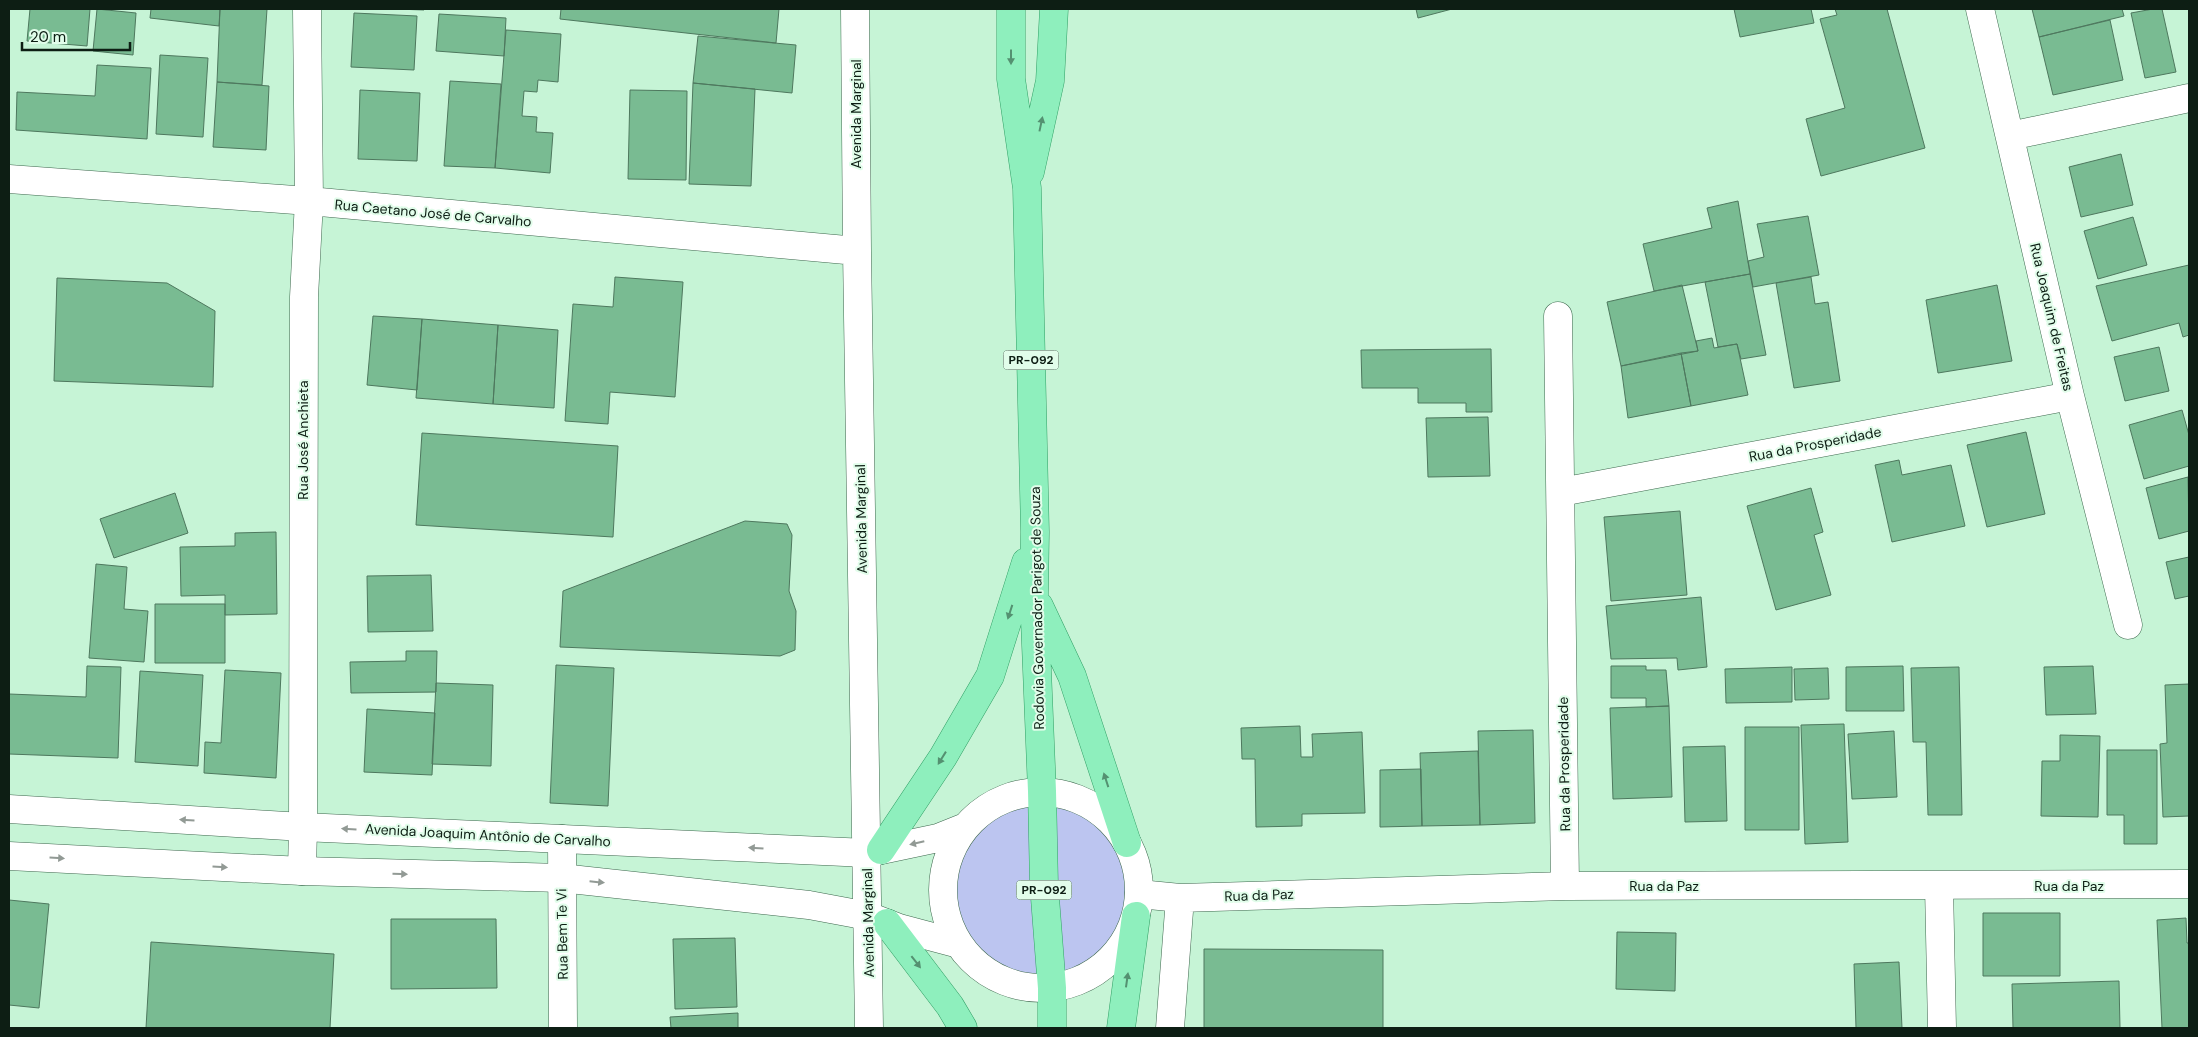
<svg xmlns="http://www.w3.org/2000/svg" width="2198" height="1037" viewBox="0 0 2198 1037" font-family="'DM Sans',sans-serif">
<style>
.green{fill:#bcc5f0}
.building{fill:#79bb92;stroke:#4e785e}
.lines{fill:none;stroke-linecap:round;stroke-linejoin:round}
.minor-casing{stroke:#3e684e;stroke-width:29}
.tertiary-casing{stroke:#3e684e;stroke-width:29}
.primary-casing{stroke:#309f65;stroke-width:29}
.minor{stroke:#fff;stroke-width:28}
.tertiary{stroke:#fff;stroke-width:28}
.primary{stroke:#8eefbd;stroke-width:28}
.oneway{fill:#549171}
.oneway2{fill:#929a95}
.labels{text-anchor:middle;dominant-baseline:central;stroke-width:4;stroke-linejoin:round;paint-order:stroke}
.shield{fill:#e1fdea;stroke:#4d6154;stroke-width:1}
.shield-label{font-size:12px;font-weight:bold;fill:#0d1e14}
.street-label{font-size:14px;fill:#0d1e14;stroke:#e1fdea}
</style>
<rect width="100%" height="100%" fill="#c6f4d6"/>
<path class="green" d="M954 890a87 87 0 1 1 174 0a87 87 0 1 1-174 0Z"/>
<path class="building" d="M 30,9 L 90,9 L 87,46 L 27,41 Z
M 97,9 L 136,13 L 133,55 L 93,51 Z
M 151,9 L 220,9 L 219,26 L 150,18 Z
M 220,9 L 267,9 L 262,85 L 217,82 Z
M 395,9 L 424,9 L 424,10 Z
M 561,9 L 779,9 L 776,43 L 560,19 Z
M 1416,9 L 1452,9 L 1418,18 Z
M 1734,9 L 1811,9 L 1814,23 L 1740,37 Z
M 1835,9 L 1887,9 L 1925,148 L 1821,176 L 1806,119 L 1845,108 L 1820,19 L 1837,15 Z
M 2032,9 L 2122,9 L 2124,16 L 2039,37 Z
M 2153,9 L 2162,9 L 2176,72 L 2145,78 L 2131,13 Z
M 354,13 L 417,16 L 414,70 L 351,67 Z
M 439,14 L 506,18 L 504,56 L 436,51 Z
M 2110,20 L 2123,80 L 2053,95 L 2039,37 Z
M 506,30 L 561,34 L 558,82 L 538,80 L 537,92 L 524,91 L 522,116 L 537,117 L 536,132 L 553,133 L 550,173 L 495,168 Z
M 698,36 L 796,45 L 792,93 L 693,83 Z
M 160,55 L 208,58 L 203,137 L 156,134 Z
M 97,65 L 151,68 L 147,139 L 16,130 L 17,92 L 95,96 Z
M 450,81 L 501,84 L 495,168 L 444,166 Z
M 217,82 L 269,86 L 266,150 L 213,147 Z
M 693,83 L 755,89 L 751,186 L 689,184 Z
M 360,90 L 420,93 L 417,161 L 358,159 Z
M 630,90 L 687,91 L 686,180 L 628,179 Z
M 2121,154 L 2133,205 L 2081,217 L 2069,167 Z
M 1738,201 L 1750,274 L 1654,291 L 1643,244 L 1712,228 L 1707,208 Z
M 1808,216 L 1819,275 L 1753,287 L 1748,261 L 1764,257 L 1757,224 Z
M 2133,217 L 2147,265 L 2098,279 L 2084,231 Z
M 2189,265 L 2189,335 L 2183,337 L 2179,323 L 2112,341 L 2096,286 Z
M 1750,274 L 1766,355 L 1741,359 L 1737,344 L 1718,347 L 1705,282 Z
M 615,277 L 683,282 L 675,397 L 610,392 L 608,424 L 565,421 L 573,304 L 613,307 Z
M 1811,277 L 1815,304 L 1828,302 L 1840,381 L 1794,388 L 1776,283 Z
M 57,278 L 167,283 L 215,311 L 213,387 L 54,381 Z
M 1682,285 L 1698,351 L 1621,366 L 1607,302 Z
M 1997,285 L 2012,361 L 1938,373 L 1926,300 Z
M 373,316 L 422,319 L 417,390 L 367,385 Z
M 422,319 L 498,325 L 493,404 L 416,398 Z
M 498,325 L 558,330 L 554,408 L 493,404 Z
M 1712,338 L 1714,348 L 1737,344 L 1748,395 L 1691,406 L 1681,353 L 1698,351 L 1696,341 Z
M 2159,347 L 2169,391 L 2125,401 L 2114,357 Z
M 1491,349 L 1492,412 L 1466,412 L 1466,403 L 1418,403 L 1418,388 L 1362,388 L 1361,350 Z
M 1681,353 L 1691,406 L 1628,418 L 1621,366 Z
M 2182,410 L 2189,435 L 2189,466 L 2144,479 L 2129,425 Z
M 1488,417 L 1490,476 L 1428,477 L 1426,418 Z
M 2026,432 L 2045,514 L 1987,527 L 1967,445 Z
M 422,433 L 618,446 L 613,537 L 416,525 Z
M 1899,460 L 1902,475 L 1951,465 L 1965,526 L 1892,542 L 1875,465 Z
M 2188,477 L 2189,531 L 2159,539 L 2146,488 Z
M 1811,488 L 1823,532 L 1814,535 L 1831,595 L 1776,610 L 1747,506 Z
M 175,493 L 188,533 L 114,558 L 100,519 Z
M 1680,511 L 1687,595 L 1611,601 L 1604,517 Z
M 745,521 L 787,524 L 792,535 L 789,591 L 796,611 L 795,650 L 780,656 L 560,647 L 563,591 Z
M 276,532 L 277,614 L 225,615 L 225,595 L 181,596 L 180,547 L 235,546 L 235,533 Z
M 2189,557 L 2189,596 L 2175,599 L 2166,562 Z
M 96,564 L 127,567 L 124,609 L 148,611 L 144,662 L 89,658 Z
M 431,575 L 433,631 L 368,632 L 367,576 Z
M 1701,597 L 1707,667 L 1678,670 L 1677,658 L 1611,659 L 1606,606 Z
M 155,604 L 225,604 L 225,663 L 155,663 Z
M 406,651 L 437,651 L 436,692 L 351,693 L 350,662 L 406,661 Z
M 556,665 L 614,668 L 608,806 L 550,803 Z
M 87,666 L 121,667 L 118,758 L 9,754 L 9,694 L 86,697 Z
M 1611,666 L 1646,666 L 1646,670 L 1666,670 L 1669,706 L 1646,707 L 1646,698 L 1611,698 Z
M 1903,666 L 1904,711 L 1846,711 L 1846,667 Z
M 2093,666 L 2096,714 L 2046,715 L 2044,667 Z
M 1792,667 L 1792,702 L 1726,703 L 1725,669 Z
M 1959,667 L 1962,815 L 1928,815 L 1926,742 L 1913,742 L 1911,668 Z
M 1828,668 L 1829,699 L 1795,700 L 1794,669 Z
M 225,670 L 281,673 L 276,778 L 204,773 L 205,742 L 221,743 Z
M 140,671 L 203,675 L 198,766 L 135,762 Z
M 436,683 L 493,685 L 491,766 L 432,764 Z
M 2189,684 L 2189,816 L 2163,817 L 2160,744 L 2167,743 L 2165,685 Z
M 1669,706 L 1672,797 L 1613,799 L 1610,708 Z
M 367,709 L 435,713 L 432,775 L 364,772 Z
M 1844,724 L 1848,842 L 1805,844 L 1801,725 Z
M 1300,726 L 1301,757 L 1313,757 L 1312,734 L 1362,732 L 1365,813 L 1302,814 L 1302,826 L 1256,827 L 1255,759 L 1242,759 L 1241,728 Z
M 1745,727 L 1799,727 L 1799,830 L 1745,830 Z
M 1533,730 L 1535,823 L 1480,825 L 1478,731 Z
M 1894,731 L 1897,797 L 1852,799 L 1848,734 Z
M 2060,735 L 2100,736 L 2098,817 L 2041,816 L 2042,761 L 2060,761 Z
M 1725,746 L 1727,821 L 1685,822 L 1683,747 Z
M 2107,750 L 2157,750 L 2157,844 L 2124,844 L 2124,815 L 2107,815 Z
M 1478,751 L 1480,825 L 1422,826 L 1420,753 Z
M 1421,769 L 1422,826 L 1380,827 L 1380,770 Z
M 9,900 L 49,904 L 39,1008 L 9,1005 Z
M 1983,913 L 2060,913 L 2060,976 L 1983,976 Z
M 2186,918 L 2187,943 L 2189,943 L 2189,1028 L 2162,1028 L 2157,920 Z
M 391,919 L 496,919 L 497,988 L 391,989 Z
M 1617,932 L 1676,933 L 1675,991 L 1616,989 Z
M 735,938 L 737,1007 L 675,1009 L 673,939 Z
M 151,942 L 334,954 L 330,1028 L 146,1028 Z
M 1204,949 L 1383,950 L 1383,1028 L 1204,1028 Z
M 1899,962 L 1902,1028 L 1856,1028 L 1854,964 Z
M 2119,981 L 2120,1028 L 2013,1028 L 2012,984 Z
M 738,1013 L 738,1028 L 671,1028 L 670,1017 Z"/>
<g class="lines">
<defs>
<path id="minor" d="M 855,9 L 857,251 L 869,1028
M 1980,9 L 2070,396 L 2128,625
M 2010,136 L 2189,98
M 9,179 L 309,201 L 857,251
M 1558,316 L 1565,886
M 1561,492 L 2070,396
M 562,839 L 563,1028
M 302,871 L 303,827 L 304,297 L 309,201 L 307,9
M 1939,886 L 1942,1028
M 1139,894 L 1180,898 L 1565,886 L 2189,884
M 1170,1028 L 1180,898"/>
<path id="tertiary" d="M943 890a98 98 0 1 1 196 0a98 98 0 1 1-196 0Z
M 9,809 L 303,827 L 867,853 L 938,838 L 963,828
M 9,856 L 302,871 L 561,878 L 809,905 L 868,916 L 899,928 L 959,944"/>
<path id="primary" d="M 1011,9 L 1011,79 L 1027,188 L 1035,532 L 1034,596 L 1042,791 L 1044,885 L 1052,988 L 1052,1028
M 1030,172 L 1050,81 L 1054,9
M 1039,606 L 1072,676 L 1127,843
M 881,850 L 943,757 L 990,676 L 1026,562
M 887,923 L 950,1006 L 963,1028
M 1121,1028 L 1136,916"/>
</defs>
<use href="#minor" class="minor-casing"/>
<use href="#tertiary" class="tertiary-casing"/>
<use href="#primary" class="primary-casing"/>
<use href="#minor" class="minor"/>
<use href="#tertiary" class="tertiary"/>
<use href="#primary" class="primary"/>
</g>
<defs><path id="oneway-solid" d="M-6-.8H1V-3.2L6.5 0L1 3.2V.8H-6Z" transform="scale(1.25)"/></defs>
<g class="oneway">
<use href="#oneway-solid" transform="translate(1011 57) rotate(90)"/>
<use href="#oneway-solid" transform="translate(1041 124) rotate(-78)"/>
<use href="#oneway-solid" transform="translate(1010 612) rotate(108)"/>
<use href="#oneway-solid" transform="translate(942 758) rotate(122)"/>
<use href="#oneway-solid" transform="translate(1106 780) rotate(-108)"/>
<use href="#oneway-solid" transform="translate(916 962) rotate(52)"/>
<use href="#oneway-solid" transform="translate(1127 980) rotate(-82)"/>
</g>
<g class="oneway2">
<use href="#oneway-solid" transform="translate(187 820) rotate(-177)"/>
<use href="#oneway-solid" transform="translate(349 829) rotate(-177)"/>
<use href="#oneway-solid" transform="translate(917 843) rotate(167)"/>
<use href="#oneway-solid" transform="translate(756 848) rotate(-177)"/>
<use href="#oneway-solid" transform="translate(57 858) rotate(3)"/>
<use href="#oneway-solid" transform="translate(220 867) rotate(3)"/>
<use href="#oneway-solid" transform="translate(400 874) rotate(1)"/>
<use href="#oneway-solid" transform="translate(597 882) rotate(6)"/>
</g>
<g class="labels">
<g class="shield">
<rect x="1003.5" y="350.5" width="55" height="19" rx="4"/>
<rect x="1016.5" y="880.5" width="55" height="19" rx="4"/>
</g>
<g class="shield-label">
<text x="1031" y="360">PR-092</text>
<text x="1044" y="890">PR-092</text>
</g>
<g class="street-label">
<text transform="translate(856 114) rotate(-90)">Avenida Marginal</text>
<text transform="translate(433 213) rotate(5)">Rua Caetano José de Carvalho</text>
<text transform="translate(2052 317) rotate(77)">Rua Joaquim de Freitas</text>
<text transform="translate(303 440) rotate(-90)">Rua José Anchieta</text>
<text transform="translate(1815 444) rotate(-11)">Rua da Prosperidade</text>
<text transform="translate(861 519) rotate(-91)">Avenida Marginal</text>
<text transform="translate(1037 608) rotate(-91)">Rodovia Governador Parigot de Souza</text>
<text transform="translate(1564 764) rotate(-91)">Rua da Prosperidade</text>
<text transform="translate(488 835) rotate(3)">Avenida Joaquim Antônio de Carvalho</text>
<text x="1664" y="886">Rua da Paz</text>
<text x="2069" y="886">Rua da Paz</text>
<text transform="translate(1259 895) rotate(-2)">Rua da Paz</text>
<text transform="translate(868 923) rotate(-91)">Avenida Marginal</text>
<text transform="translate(562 934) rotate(-91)">Rua Bem Te Vi</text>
</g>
</g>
<rect width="2198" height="1037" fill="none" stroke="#0d1e14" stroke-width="20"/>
<path d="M22 42v8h108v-8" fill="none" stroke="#0d1e14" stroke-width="2.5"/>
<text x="30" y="42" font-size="15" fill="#0d1e14" stroke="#e1fdea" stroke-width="4" paint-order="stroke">20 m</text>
</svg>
